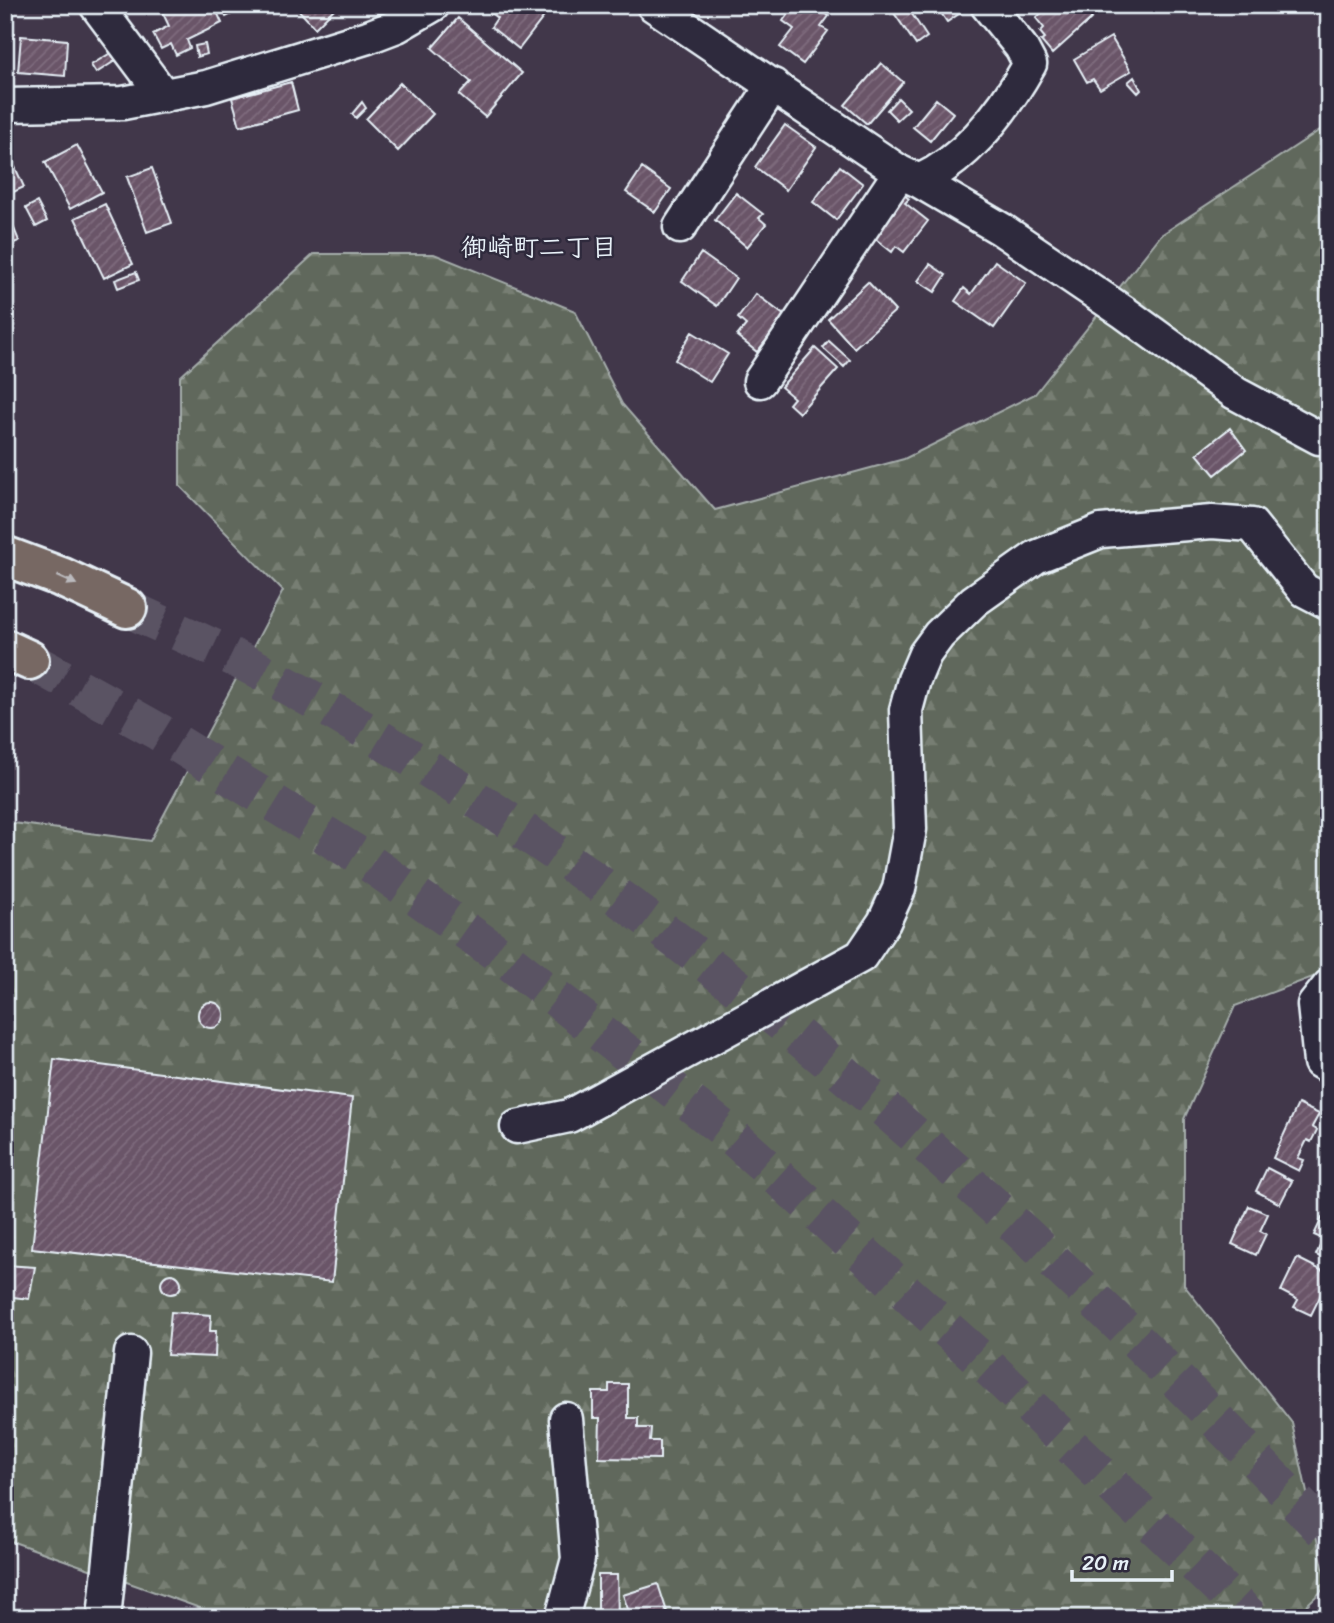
<svg xmlns="http://www.w3.org/2000/svg" width="1334" height="1623" viewBox="0 0 1334 1623" font-family="Sriracha,'Klee One',sans-serif">
<style>
.forest{fill:url(#forest-firs);stroke:#a4acaa;stroke-width:2}
.building{fill:url(#building-hatch);stroke:#e8f1f8;stroke-width:2}
.lines{fill:none;stroke-linecap:round;stroke-linejoin:round}
.motorway-tunnel{stroke:#5a5364;stroke-width:38;stroke-dasharray:38 19;stroke-linecap:butt}
.minor-casing{stroke:#e8f1f8;stroke-width:37}
.motorway-casing{stroke:#e8f1f8;stroke-width:44}
.minor{stroke:#2f2a3d;stroke-width:32}
.motorway{stroke:#776864;stroke-width:38}
.oneway{fill:#bbbabd}
.labels{text-anchor:middle;dominant-baseline:central;stroke-width:5;stroke-linejoin:round;paint-order:stroke}
.neighbourhood-label{font-size:26px;font-weight:bold;fill:#e8f1f8;stroke:#2f2a3d}
</style>
<defs>
<pattern id="forest-firs" width="22" height="20" patternUnits="userSpaceOnUse" patternTransform="scale(1.75)"><rect width="22" height="20" fill="#60685b"/><path d="M5 1l3.5 6h-7zM16 11l3.5 6h-7z" fill="#777e73"/></pattern>
<pattern id="building-hatch" width="6" height="6" patternUnits="userSpaceOnUse" patternTransform="scale(1.75)"><rect width="6" height="6" fill="#6a5468"/><path d="M-1 1l2-2M0 6l6-6M5 7l2-2" fill="none" stroke="#7f6d7e"/></pattern>
</defs>
<rect width="100%" height="100%" fill="#41374a"/>
<filter id="ink" filterUnits="userSpaceOnUse"><feTurbulence type="fractalNoise" baseFrequency=".0143" numOctaves="2"/><feDisplacementMap in="SourceGraphic" scale="14" xChannelSelector="R" yChannelSelector="G"/><feConvolveMatrix kernelMatrix="1 2 1 2 8 2 1 2 1" color-interpolation-filters="sRGB"/></filter>
<g filter="url(#ink)">
<path class="forest" d="M 1329,124 L 1329,971 L 1235,1006 L 1184,1119 L 1184,1285 L 1292,1423 L 1327,1586 L 1293,1618 L 228,1618 L 5,1539 L 5,822 L 150,841 L 283,591 L 180,486 L 180,377 L 314,254 L 434,254 L 575,311 L 622,404 L 715,510 L 904,459 L 1035,394 L 1161,235 Z"/>
<path class="building" d="M 159,5 L 196,5 L 200,12 L 214,5 L 222,23 L 187,40 L 190,48 L 176,55 L 171,44 L 161,49 L 153,34 L 169,26 Z
M 220,5 L 230,5 L 234,13 L 226,17 Z
M 294,5 L 338,5 L 315,28 Z
M 481,5 L 550,5 L 552,6 L 519,49 L 491,27 L 497,18 Z
M 794,5 L 799,5 L 805,10 L 809,5 L 814,5 L 829,16 L 821,27 L 828,31 L 803,64 L 780,47 L 794,29 L 783,21 Z
M 906,5 L 927,37 L 916,45 L 894,13 Z
M 936,5 L 963,5 L 966,9 L 947,22 Z
M 1050,5 L 1076,5 L 1081,11 L 1083,9 L 1092,18 L 1052,54 L 1041,41 L 1045,38 L 1040,32 L 1044,28 L 1036,18 Z
M 458,18 L 522,73 L 485,117 L 459,95 L 471,82 L 432,48 Z
M 21,36 L 67,40 L 65,76 L 18,72 Z
M 1111,37 L 1131,71 L 1100,89 L 1093,79 L 1087,82 L 1074,59 Z
M 205,44 L 207,54 L 197,57 L 195,46 Z
M 114,51 L 118,59 L 96,73 L 91,65 Z
M 881,63 L 903,82 L 867,124 L 845,105 Z
M 1134,77 L 1141,90 L 1138,93 L 1128,82 Z
M 291,82 L 298,110 L 240,126 L 232,98 Z
M 400,83 L 433,114 L 398,151 L 366,119 Z
M 898,98 L 909,109 L 897,120 L 887,110 Z
M 936,99 L 953,113 L 930,141 L 913,127 Z
M 362,102 L 366,108 L 356,118 L 352,114 Z
M 785,125 L 816,147 L 786,190 L 755,167 Z
M 77,145 L 102,192 L 70,209 L 45,162 Z
M 5,162 L 9,170 L 15,167 L 24,187 L 5,196 Z
M 840,166 L 863,184 L 836,220 L 813,202 Z
M 152,168 L 172,223 L 147,232 L 127,177 Z
M 642,168 L 671,189 L 655,212 L 626,192 Z
M 901,192 L 909,199 L 905,203 L 928,221 L 904,252 L 896,246 L 892,252 L 873,237 Z
M 736,193 L 763,214 L 759,218 L 766,224 L 747,247 L 715,220 Z
M 37,202 L 47,221 L 36,227 L 26,208 Z
M 105,204 L 133,264 L 104,278 L 75,218 Z
M 11,221 L 19,241 L 6,246 L 5,224 Z
M 701,253 L 736,278 L 717,306 L 682,281 Z
M 995,261 L 1026,283 L 994,328 L 955,301 L 964,288 L 971,294 Z
M 930,264 L 946,275 L 935,292 L 918,281 Z
M 136,272 L 139,280 L 118,288 L 115,280 Z
M 868,282 L 895,311 L 854,348 L 828,319 Z
M 756,294 L 785,316 L 757,352 L 737,336 L 746,325 L 738,318 Z
M 692,332 L 728,354 L 710,382 L 675,360 Z
M 829,341 L 850,360 L 844,367 L 823,348 Z
M 815,348 L 838,369 L 799,413 L 789,404 L 794,398 L 781,387 Z
M 1230,428 L 1246,450 L 1215,475 L 1197,454 Z
M198 1015a13 13 0 1 1 26 0a13 13 0 1 1-26 0Z
M 54,1059 L 352,1098 L 332,1282 L 32,1248 Z
M 1298,1104 L 1319,1114 L 1312,1127 L 1317,1130 L 1311,1142 L 1307,1140 L 1298,1158 L 1304,1160 L 1299,1171 L 1273,1158 Z
M 1267,1168 L 1292,1181 L 1280,1204 L 1256,1191 Z
M 1249,1206 L 1268,1214 L 1260,1231 L 1266,1234 L 1256,1255 L 1232,1244 Z
M 1322,1218 L 1329,1221 L 1329,1261 L 1316,1255 L 1323,1239 L 1314,1235 Z
M 1297,1258 L 1329,1274 L 1329,1278 L 1311,1315 L 1294,1307 L 1298,1300 L 1281,1291 Z
M 5,1265 L 35,1267 L 29,1299 L 5,1296 Z
M161 1284a10 10 0 1 1 20 0a10 10 0 1 1-20 0Z
M 171,1312 L 211,1315 L 210,1331 L 216,1331 L 215,1357 L 167,1355 Z
M 609,1384 L 628,1384 L 628,1418 L 638,1418 L 638,1428 L 651,1428 L 650,1441 L 660,1441 L 660,1459 L 599,1458 L 600,1418 L 593,1418 L 593,1392 L 609,1392 Z
M 598,1575 L 617,1575 L 618,1618 L 598,1618 Z
M 658,1584 L 669,1618 L 631,1618 L 623,1595 Z"/>
<g class="lines">
<path class="motorway-tunnel" d="M 127,608 C 173,630 221,650 266,674 C 667,891 1016,1207 1329,1536
M 29,660 L 159,732 L 361,857 L 510,962 L 730,1134 L 980,1359 L 1251,1618"/>
<defs>
<path id="minor" d="M 96,5 L 164,96
M 653,5 L 900,172 L 919,181 C 967,159 1004,110 1030,64 L 1021,47 L 987,5
M 5,105 L 123,103 L 206,87 L 368,37 L 397,26 L 433,5
M 919,181 L 1001,229 L 1125,313 L 1235,393 L 1319,438
M 680,227 L 773,85
M 760,381 L 900,172
M 1329,986 L 1314,1005 L 1320,1062 L 1329,1067
M 517,1127 L 569,1116 L 861,956 L 884,922 L 899,889 L 910,829 L 906,710 L 914,680 L 925,654 L 939,635 L 974,601 L 1036,557 L 1101,531 L 1212,522 L 1252,525 L 1304,590 L 1329,603
M 104,1618 L 131,1353
M 562,1618 L 578,1559 L 566,1419"/>
<path id="motorway" d="M 5,556 L 61,577 L 127,608
M 5,649 L 29,660"/>
</defs>
<use href="#minor" class="minor-casing"/>
<use href="#motorway" class="motorway-casing"/>
<use href="#minor" class="minor"/>
<use href="#motorway" class="motorway"/>
</g>
<defs><path id="oneway-solid" d="M-6-.8H1V-3.2L6.5 0L1 3.2V.8H-6Z" transform="scale(1.75)"/></defs>
<use class="oneway" href="#oneway-solid" transform="translate(67 580) rotate(24)"/>
</g>
<g class="labels">
<g class="neighbourhood-label">
<text x="539" y="247">御崎町二丁目</text>
</g>
</g>
<rect width="1334" height="1623" fill="none" stroke="#2f2a3d" stroke-width="28"/>
<rect x="14" y="14" width="1306" height="1595" fill="none" stroke="#e8f1f8" stroke-width="2.5" filter="url(#ink)"/>
<path d="M1072 1570v10h100v-10" fill="none" stroke="#e8f1f8" stroke-width="3.5"/>
<text x="1082" y="1570" font-size="21" fill="#e8f1f8" stroke="#2f2a3d" stroke-width="5" paint-order="stroke">20 m</text>
</svg>
